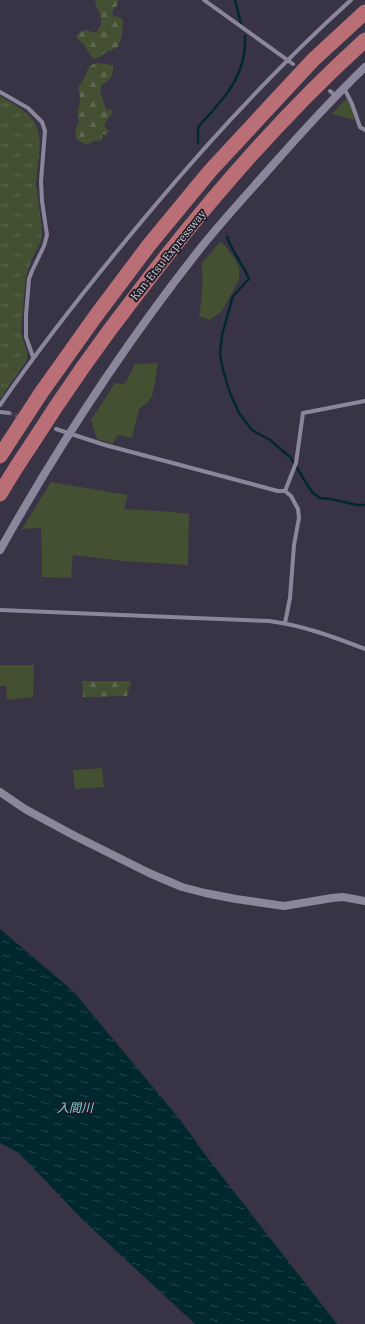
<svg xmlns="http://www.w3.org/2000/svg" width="365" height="1324" viewBox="0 0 365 1324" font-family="'IBM Plex Serif','Noto Sans JP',serif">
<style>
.grass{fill:#435032}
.forest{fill:url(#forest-firs)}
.park{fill:url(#park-tufts)}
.water{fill:url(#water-ripples)}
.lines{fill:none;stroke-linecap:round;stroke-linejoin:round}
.stream{stroke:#00282e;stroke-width:2.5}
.street-tunnel{stroke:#504b5d;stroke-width:4;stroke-dasharray:4 2;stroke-linecap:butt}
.street{stroke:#8c869c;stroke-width:4}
.secondary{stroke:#8c869c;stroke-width:8}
.highway{stroke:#ba6f76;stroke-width:15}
.labels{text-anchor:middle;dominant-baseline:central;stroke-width:3.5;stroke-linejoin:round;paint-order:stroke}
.street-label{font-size:11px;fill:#d5d2de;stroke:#1f1c25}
.water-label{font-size:12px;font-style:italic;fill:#7ed5e3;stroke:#1f1c25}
</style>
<defs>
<pattern id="forest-firs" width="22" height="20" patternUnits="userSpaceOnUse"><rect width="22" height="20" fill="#435032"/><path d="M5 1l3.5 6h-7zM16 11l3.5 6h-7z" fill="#5d684f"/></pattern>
<pattern id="park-tufts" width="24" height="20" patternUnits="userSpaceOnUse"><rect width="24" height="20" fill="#435032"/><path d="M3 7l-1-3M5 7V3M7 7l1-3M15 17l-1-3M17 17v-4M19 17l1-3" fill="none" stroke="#5d684f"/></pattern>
<pattern id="water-ripples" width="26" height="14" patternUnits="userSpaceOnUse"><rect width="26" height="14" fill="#00282e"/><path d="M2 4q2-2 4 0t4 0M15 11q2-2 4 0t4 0" fill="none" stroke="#24464c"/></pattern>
</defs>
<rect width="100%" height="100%" fill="#393346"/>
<path class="grass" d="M 346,99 L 347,99 L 352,109 L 354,120 L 332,114 Z
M 221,241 L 233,256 L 239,267 L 239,280 L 222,311 L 209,320 L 199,316 C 202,299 204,281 201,264 Z
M 158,363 L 154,388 L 152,396 L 148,402 L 139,409 L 132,438 L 117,435 L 113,444 L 97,439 L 91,420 L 115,383 L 123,384 L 126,382 L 135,364 Z
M 51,482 L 128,495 L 124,509 L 172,512 L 189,514 L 188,565 L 123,561 L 73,555 L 71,578 L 42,577 L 41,528 L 22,529 Z
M 0,665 L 34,665 L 33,697 L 7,700 L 6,686 L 0,686 Z
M 102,768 L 104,787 L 75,789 L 73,770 Z"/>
<path class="forest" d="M 95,0 L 118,0 L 117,6 L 114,8 L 112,13 L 113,16 L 119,17 L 123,20 L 122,36 L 118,47 C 114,49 109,50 105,53 C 100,55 102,58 94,59 L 90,55 L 84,44 L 80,42 L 76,37 L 80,32 L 86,30 L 95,33 C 108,20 97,14 95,0 Z
M 97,63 L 107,64 L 113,66 C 114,76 109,81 101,85 L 101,89 L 100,92 L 106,109 L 112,110 L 112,114 C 108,117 106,122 104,126 L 109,131 L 106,135 L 103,134 L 102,136 L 103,139 L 99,141 L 93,141 L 87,145 L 77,140 C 74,133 75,128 79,122 C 77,115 77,110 80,104 C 79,98 81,94 78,88 L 86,75 L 88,68 L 93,64 Z
M 82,681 L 131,681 L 127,696 L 83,697 Z"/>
<path class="park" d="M 0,96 L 20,108 L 28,114 L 34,121 L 37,128 L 40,143 L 36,184 L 42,229 L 41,241 L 32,259 L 26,276 L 21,329 L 23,340 L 27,351 L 27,360 L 0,399 Z"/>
<path class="water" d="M 0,929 L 73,991 L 181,1121 L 207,1157 L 337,1324 L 195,1324 L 83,1220 L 19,1153 L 0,1143 Z"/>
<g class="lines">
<path class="stream" d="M 235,0 L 241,24
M 198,143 L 198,127 C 218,105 239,85 244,54 C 245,48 245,42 245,36
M 227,237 C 232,252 243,264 249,279 L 233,296 L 222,335 L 220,354 L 223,370 L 230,393 L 239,413 L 252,430 L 270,440 L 291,458 L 308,486 L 313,493 L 320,498 L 330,499 L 357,505 L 365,505"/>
<path class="street-tunnel" d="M 9,413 L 22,418"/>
<path class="street" d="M 204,0 L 293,64
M 344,88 L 352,104 L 360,127 L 365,130
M 330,91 L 336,96
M 0,92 L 28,108 L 42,122 L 45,131 L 41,181 L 42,201 L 47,235 L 44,246 L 32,271 L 29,279 L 26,315 L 26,337 L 33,357
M 0,405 C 47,337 99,272 152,209 C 214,135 279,65 351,0
M 0,412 L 9,413
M 56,429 L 105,445 L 278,491 L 285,491 L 291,496 L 298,509 L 299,518 L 294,545 L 290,598 L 285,623
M 285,491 L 296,463 L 303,413 L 365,401
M 0,610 L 269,621 C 302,625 334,637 365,649"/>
<path class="secondary" d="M 0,550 C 60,443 127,341 203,245 C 225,218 248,193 271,167 C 301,133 332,99 365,67
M 0,792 L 25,809 L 75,836 L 149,873 L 182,887 L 205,893 L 236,899 L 284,906 L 332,898 L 343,897 L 365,901"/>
<path class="highway" d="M 0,456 L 41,393 L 95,317 L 149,245 L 210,171 L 313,60 L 365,12
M 0,494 C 10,477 20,461 31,445 C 64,393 99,343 137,294 C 206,203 281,116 365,40"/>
</g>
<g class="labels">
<g class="street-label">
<text transform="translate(168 255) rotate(-51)">Kan-Etsu Expressway</text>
</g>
<g class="water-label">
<text x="75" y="1107">入間川</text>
</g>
</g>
</svg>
